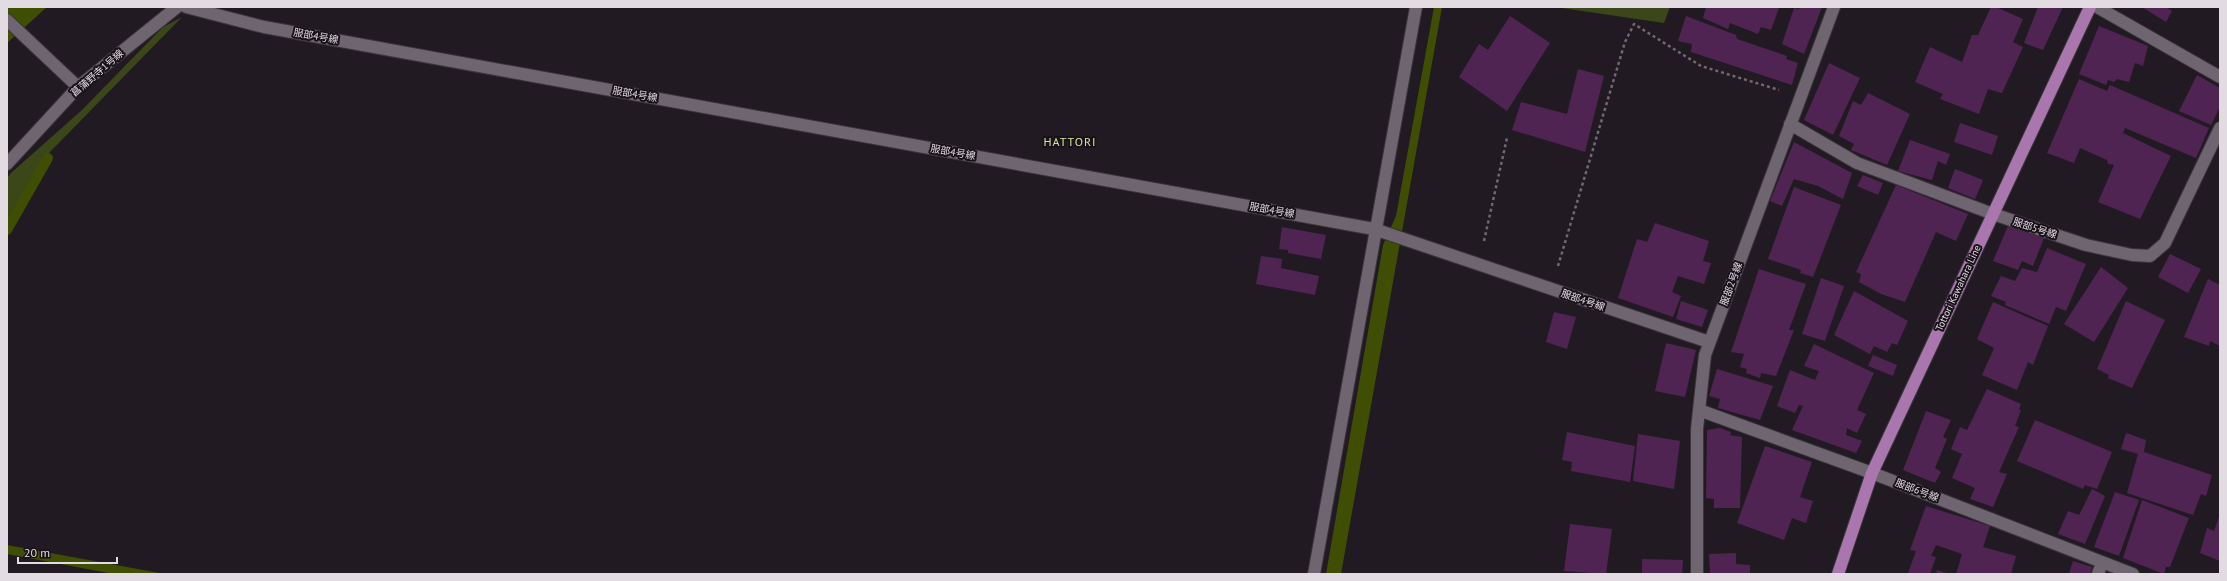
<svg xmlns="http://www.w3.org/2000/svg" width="2227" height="581" viewBox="0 0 2227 581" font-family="'PT Sans','Noto Sans JP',sans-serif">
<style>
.green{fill:#3b4719}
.water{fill:#3f4e03}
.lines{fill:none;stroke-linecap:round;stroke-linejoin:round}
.stream{stroke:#3f4e03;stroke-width:10}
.building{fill:#4f2453}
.minor-casing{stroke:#3a343b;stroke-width:14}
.major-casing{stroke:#3a343b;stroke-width:14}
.path{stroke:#706970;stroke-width:2.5;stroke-dasharray:3 3;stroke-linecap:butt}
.minor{stroke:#6f6570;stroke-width:12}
.major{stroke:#a977ad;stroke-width:12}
.labels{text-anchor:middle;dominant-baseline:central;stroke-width:4;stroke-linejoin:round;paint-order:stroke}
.street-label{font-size:10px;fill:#e2dce2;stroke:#191119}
.quarter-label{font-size:12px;letter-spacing:1px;fill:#d2e79c;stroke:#191119}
</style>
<rect width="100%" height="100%" fill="#221a23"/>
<path class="green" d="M 1555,7 L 1670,7 L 1664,23 Z
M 182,17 L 48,154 L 7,223 L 7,178 L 11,173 L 82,110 L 163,27 Z"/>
<path class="water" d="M 7,7 L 47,7 L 7,43 Z
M 1434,7 L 1442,7 L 1341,574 L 1326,574 L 1383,245 L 1396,216 Z
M 7,545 L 165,574 L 114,574 L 7,554 Z"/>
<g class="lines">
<path class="stream" d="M 7,230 L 48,158"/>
</g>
<path class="building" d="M 1706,7 L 1776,7 L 1779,8 L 1771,30 L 1761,27 L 1758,34 L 1730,23 L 1728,29 L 1703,18 Z
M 1800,7 L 1822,7 L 1804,54 L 1782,44 L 1794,8 L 1799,9 Z
M 1991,7 L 1996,7 L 2023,19 L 2013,42 L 2023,47 L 2002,93 L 1988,89 L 1979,114 L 1940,99 L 1943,94 L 1915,82 L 1930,47 L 1962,62 L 1972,35 L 1978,35 Z
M 2038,7 L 2063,7 L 2043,50 L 2024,43 Z
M 2142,7 L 2166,7 L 2172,11 L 2166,22 Z
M 1510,16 L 1550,43 L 1507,111 L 1459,77 L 1479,44 L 1488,50 Z
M 1686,16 L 1736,35 L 1737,39 L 1787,56 L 1786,59 L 1798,63 L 1792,85 L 1691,52 L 1692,44 L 1678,41 Z
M 2099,26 L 2148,46 L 2143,66 L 2135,63 L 2129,82 L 2117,79 L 2114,82 L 2108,80 L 2106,85 L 2079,74 Z
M 1829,63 L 1860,78 L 1833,135 L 1804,120 Z
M 1578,69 L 1604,76 L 1585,152 L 1512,130 L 1521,102 L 1567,114 Z
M 2197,75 L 2220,88 L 2220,107 L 2211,125 L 2179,111 Z
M 2079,79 L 2107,91 L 2110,85 L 2209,128 L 2196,158 L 2125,128 L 2123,133 L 2171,156 L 2140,219 L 2098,202 L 2114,165 L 2108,164 L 2107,160 L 2080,148 L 2074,163 L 2047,153 Z
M 1868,93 L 1910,114 L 1887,165 L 1851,150 L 1854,144 L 1839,136 L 1853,101 L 1861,105 Z
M 1960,123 L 1998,136 L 1992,155 L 1954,142 Z
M 1910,140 L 1950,154 L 1946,165 L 1938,161 L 1932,180 L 1898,171 Z
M 1794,142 L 1852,173 L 1843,199 L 1818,186 L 1794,179 L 1782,206 L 1770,201 Z
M 1955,169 L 1983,180 L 1975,199 L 1948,188 Z
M 1863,175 L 1883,183 L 1878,195 L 1857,186 Z
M 1896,185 L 1968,214 L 1956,241 L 1936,232 L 1905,302 L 1881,294 L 1859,282 L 1861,274 L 1856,272 Z
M 1794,187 L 1841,205 L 1813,277 L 1800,273 L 1801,270 L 1768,259 Z
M 1655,223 L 1709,241 L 1703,261 L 1711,263 L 1704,284 L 1678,276 L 1672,292 L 1681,296 L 1673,317 L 1618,298 L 1637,239 L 1647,242 Z
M 2008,226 L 2044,238 L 2033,266 L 2022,261 L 2018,270 L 1993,261 Z
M 1282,227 L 1326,235 L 1321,259 L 1288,253 L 1288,250 L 1279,249 Z
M 2047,248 L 2086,264 L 2066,311 L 2056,307 L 2049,324 L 2005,305 L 2006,302 L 1991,296 L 2001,276 L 2015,281 L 2022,268 L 2037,272 Z
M 2170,254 L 2201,269 L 2188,293 L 2158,277 Z
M 1261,256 L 1282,259 L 1281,268 L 1319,276 L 1315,295 L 1256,284 Z
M 2101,267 L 2128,288 L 2094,342 L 2064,324 Z
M 1759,269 L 1806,284 L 1789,330 L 1794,330 L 1776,376 L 1761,373 L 1760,378 L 1746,373 L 1747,369 L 1740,367 L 1744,354 L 1731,352 Z
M 1821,278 L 1844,286 L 1825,341 L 1802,334 Z
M 2208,279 L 2220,285 L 2220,346 L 2210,341 L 2209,346 L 2184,337 Z
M 1854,291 L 1908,321 L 1897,345 L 1892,343 L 1887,352 L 1874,346 L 1870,354 L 1834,335 Z
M 1681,301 L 1708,310 L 1702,327 L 1676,319 Z
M 2126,301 L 2165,320 L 2132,388 L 2108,378 L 2109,375 L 2097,369 Z
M 1993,302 L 2048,326 L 2033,365 L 2028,362 L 2017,390 L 1982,375 L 1994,348 L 1977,339 Z
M 1554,312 L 1576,317 L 1567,349 L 1546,342 Z
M 1666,343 L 1696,350 L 1685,397 L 1655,391 Z
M 1814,344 L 1874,373 L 1857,410 L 1866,414 L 1857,433 L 1847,428 L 1846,435 L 1862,441 L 1856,453 L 1792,430 L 1803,406 L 1799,405 L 1795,413 L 1777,406 L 1790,370 L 1815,380 L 1819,371 L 1804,366 Z
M 1873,355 L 1897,365 L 1893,376 L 1868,366 Z
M 1717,369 L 1773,386 L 1760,420 L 1718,408 L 1720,399 L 1709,396 Z
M 1987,389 L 2021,404 L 2019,409 L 2021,410 L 2015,426 L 2019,427 L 1999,472 L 2007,474 L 1993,507 L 1970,499 L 1975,488 L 1952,478 L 1962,454 L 1951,449 L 1960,427 L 1967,430 Z
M 1926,411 L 1951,420 L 1943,437 L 1947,439 L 1935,468 L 1941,472 L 1935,483 L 1903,470 Z
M 2035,420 L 2112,452 L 2097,489 L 2085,485 L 2083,489 L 2017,461 Z
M 1720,428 L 1731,432 L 1730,435 L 1742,437 L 1740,508 L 1714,508 L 1714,499 L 1706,498 L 1707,430 Z
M 1567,432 L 1635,446 L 1630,482 L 1571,471 L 1572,462 L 1562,460 Z
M 2126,433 L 2146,440 L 2144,452 L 2212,475 L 2206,496 L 2201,494 L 2193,515 L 2127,493 L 2138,454 L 2121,449 Z
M 1638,434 L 1680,441 L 1674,489 L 1633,481 Z
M 1765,446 L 1812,462 L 1800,497 L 1813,501 L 1806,523 L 1792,518 L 1784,540 L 1737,523 Z
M 2092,489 L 2105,496 L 2085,544 L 2058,534 L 2068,511 L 2079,515 Z
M 2115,492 L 2139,500 L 2119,556 L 2094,547 Z
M 2142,500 L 2189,518 L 2170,567 L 2166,567 L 2164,574 L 2123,558 Z
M 1926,506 L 1990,526 L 1983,547 L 2016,556 L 2011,574 L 1956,574 L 1962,554 L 1936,545 L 1931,556 L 1936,557 L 1930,574 L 1908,573 L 1916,551 L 1910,550 Z
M 2220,514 L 2220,561 L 2200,553 L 2207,528 L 2214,531 Z
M 1570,524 L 1612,529 L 1606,574 L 1564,571 Z
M 1736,553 L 1736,564 L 1750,565 L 1750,574 L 1710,574 L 1709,554 Z
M 1642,559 L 1683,560 L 1682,574 L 1642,574 Z
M 2073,561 L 2092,567 L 2090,574 L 2069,574 Z
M 1937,570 L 1950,574 L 1936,574 Z"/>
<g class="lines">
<defs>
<path id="minor" d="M 186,7 L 264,27 L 1374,229 L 1709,342
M 2097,7 L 2220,77
M 7,20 L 78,87
M 1790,124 L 1857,163 L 1993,214 L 2086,245 L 2132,255 L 2150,256 L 2165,243 L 2220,128
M 7,164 L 78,87 L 177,7
M 1699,410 L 1872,473 L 2133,574
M 1314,574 L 1416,7
M 1697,574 L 1697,429 L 1705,355 L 1834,7
M 2098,574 L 2102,562"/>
<path id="major" d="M 1838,574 L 1872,473 L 2090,7"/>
</defs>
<use href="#minor" class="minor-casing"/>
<use href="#major" class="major-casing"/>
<path class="path" d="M 1484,241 L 1507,138
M 1558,266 L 1625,42 L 1634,24 L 1701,66 L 1779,90"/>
<use href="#minor" class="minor"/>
<use href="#major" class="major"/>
</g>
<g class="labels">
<g class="street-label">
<text transform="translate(316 36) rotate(10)">服部4号線</text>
<text transform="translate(97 73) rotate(-41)">菖蒲野寺1号線</text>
<text transform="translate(635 94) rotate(10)">服部4号線</text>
<text transform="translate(953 152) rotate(10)">服部4号線</text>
<text transform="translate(1272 210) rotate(10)">服部4号線</text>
<text transform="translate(2035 228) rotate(18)">服部5号線</text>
<text transform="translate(1731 284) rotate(-70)">服部2号線</text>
<text transform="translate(1958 288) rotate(-65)">Tottori Kawahara Line</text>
<text transform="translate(1583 300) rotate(19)">服部4号線</text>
<text transform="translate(1917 490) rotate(21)">服部6号線</text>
</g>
<g class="quarter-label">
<text x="1070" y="141">HATTORI</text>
</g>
</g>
<rect width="2227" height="581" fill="none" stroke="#e2dce2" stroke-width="16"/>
<path d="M18 557v6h99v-6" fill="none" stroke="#e2dce2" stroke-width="2"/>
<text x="24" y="557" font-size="12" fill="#e2dce2" stroke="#191119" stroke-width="3" paint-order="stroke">20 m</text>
</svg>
